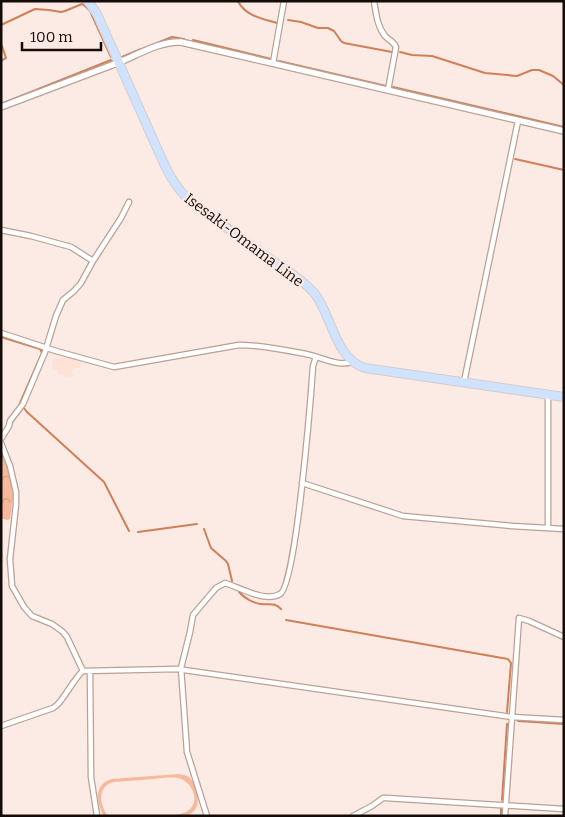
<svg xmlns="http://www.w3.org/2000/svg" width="565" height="817" viewBox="0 0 565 817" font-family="Bitter,serif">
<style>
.built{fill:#fde2d5}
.grass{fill:#f7b99c}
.forest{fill:url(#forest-crowns)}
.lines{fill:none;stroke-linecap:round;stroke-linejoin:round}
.stream{stroke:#d17f56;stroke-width:2}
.minor-casing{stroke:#b9a195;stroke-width:7}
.tertiary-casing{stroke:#b9a195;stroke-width:8}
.primary-casing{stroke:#d0cece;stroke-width:10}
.minor{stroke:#fff;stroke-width:4.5}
.tertiary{stroke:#fff;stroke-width:5.5}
.primary{stroke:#d0e2fd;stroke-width:8}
.labels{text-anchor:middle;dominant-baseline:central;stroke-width:4.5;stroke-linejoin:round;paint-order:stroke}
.street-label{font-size:15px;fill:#140c08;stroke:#fcebe4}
</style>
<defs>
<pattern id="forest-crowns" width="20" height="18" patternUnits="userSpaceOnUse" patternTransform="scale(1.25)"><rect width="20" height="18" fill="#f7b99c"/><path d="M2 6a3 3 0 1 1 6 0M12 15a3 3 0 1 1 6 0" fill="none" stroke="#d39e85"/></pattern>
</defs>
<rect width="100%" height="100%" fill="#fcebe4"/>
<path class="built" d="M 71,357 L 80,359 L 81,367 L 72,369 L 73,376 L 63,377 L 63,374 L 58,374 L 57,370 L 53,371 L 52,360 Z"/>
<path class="grass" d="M 179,774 C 183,775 187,775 190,778 C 197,786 202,805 193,812 C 187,817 180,816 173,816 C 179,814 187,813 191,808 C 200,798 190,780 178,778 C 170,777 162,778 154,779 C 141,780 127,781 114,782 C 97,786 99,804 108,816 L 104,816 L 103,815 C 96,800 94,784 112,779 Z"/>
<path class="forest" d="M 1,446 L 11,476 L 14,491 L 10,519 L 7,520 L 1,518 Z"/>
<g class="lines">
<path class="stream" d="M 238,1 C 245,16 263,19 277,23
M 288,20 L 301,22 L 318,28 L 328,28 L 334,31 L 341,41 L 344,43 L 392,52
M 1,25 L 35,9 L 49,10 L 61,12 L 65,11 L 82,4 L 85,6 L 90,11 L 111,57
M 193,40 L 271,59
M 1,43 L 6,58 L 1,61
M 157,43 L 172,37 L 184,39
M 400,52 L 412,55 L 432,56 L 485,73 L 517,76 L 532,70 L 539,70 L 553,76 L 564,85
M 122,57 L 141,49
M 279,61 L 386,86
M 393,87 L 564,127
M 1,104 L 111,60
M 515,159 L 564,170
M 1,337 L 40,349 L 42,353 L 20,403 L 27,412 L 104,482 L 129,531
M 204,529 L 211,548 L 226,561 L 228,564 L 232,581
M 138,532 L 197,524
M 239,592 C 244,598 253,603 261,604 C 270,605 275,602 281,609
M 286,620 L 508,659 L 511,663 L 507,712
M 518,721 L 564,724
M 502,800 L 507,724
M 501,816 L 501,808"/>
<defs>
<path id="minor" d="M 374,1 C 376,13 377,26 385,36 C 389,40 394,42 396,47 L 388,90
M 273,63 L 284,1
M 1,230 L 31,236 L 71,247 L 93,261
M 1,333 L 56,351 L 114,367 L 239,345 C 261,345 285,350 306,354 C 321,357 338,367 352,362
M 464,382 L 518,121
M 1,439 L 9,426 L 10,421 L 23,404 L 45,352 L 56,316 L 63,300 L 74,291 L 81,283 L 93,261 L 121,218 L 129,202
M 1,443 L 10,466 L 16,492 L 16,505 L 10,559 L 12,586 L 24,607 L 32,616 L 52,624 L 63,632 L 67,637 L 83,671
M 302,483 L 403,516 L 512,526 L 564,529
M 548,527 L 548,395
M 90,671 L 91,777 L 97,816
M 1,726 L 53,708 L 57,705 C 66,696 75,677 83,671 L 177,669 L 512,717 L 564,720
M 207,816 L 187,752 L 181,668 L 190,632 L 193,615 L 216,588 L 225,583 C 239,587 265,603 280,594 C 296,586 311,395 313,366 L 316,357
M 353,816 L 372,806 L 383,798 L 386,798 L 564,809
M 505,816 L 519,618 L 529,621 L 564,637"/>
<path id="tertiary" d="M 1,107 C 41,92 80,77 120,62 C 139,54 160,41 181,42 L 564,131"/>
<path id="primary" d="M 88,1 L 92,7 L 97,14 L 165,166 C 173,183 182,195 197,207 C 222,224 245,241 269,258 C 283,268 305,281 315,294 C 332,316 335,359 365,368 L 564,397"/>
</defs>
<use href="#minor" class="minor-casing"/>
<use href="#tertiary" class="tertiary-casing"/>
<use href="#primary" class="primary-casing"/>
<use href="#minor" class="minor"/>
<use href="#tertiary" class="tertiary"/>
<use href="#primary" class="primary"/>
</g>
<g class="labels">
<g class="street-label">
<text transform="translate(244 240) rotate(37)">Isesaki-Omama Line</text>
</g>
</g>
<rect width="565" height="817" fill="none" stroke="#140c08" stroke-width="5"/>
<path d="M22 42v8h79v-8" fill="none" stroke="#140c08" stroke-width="2.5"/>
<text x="30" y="42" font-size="15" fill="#140c08" stroke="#fcebe4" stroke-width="4" paint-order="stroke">100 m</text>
</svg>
